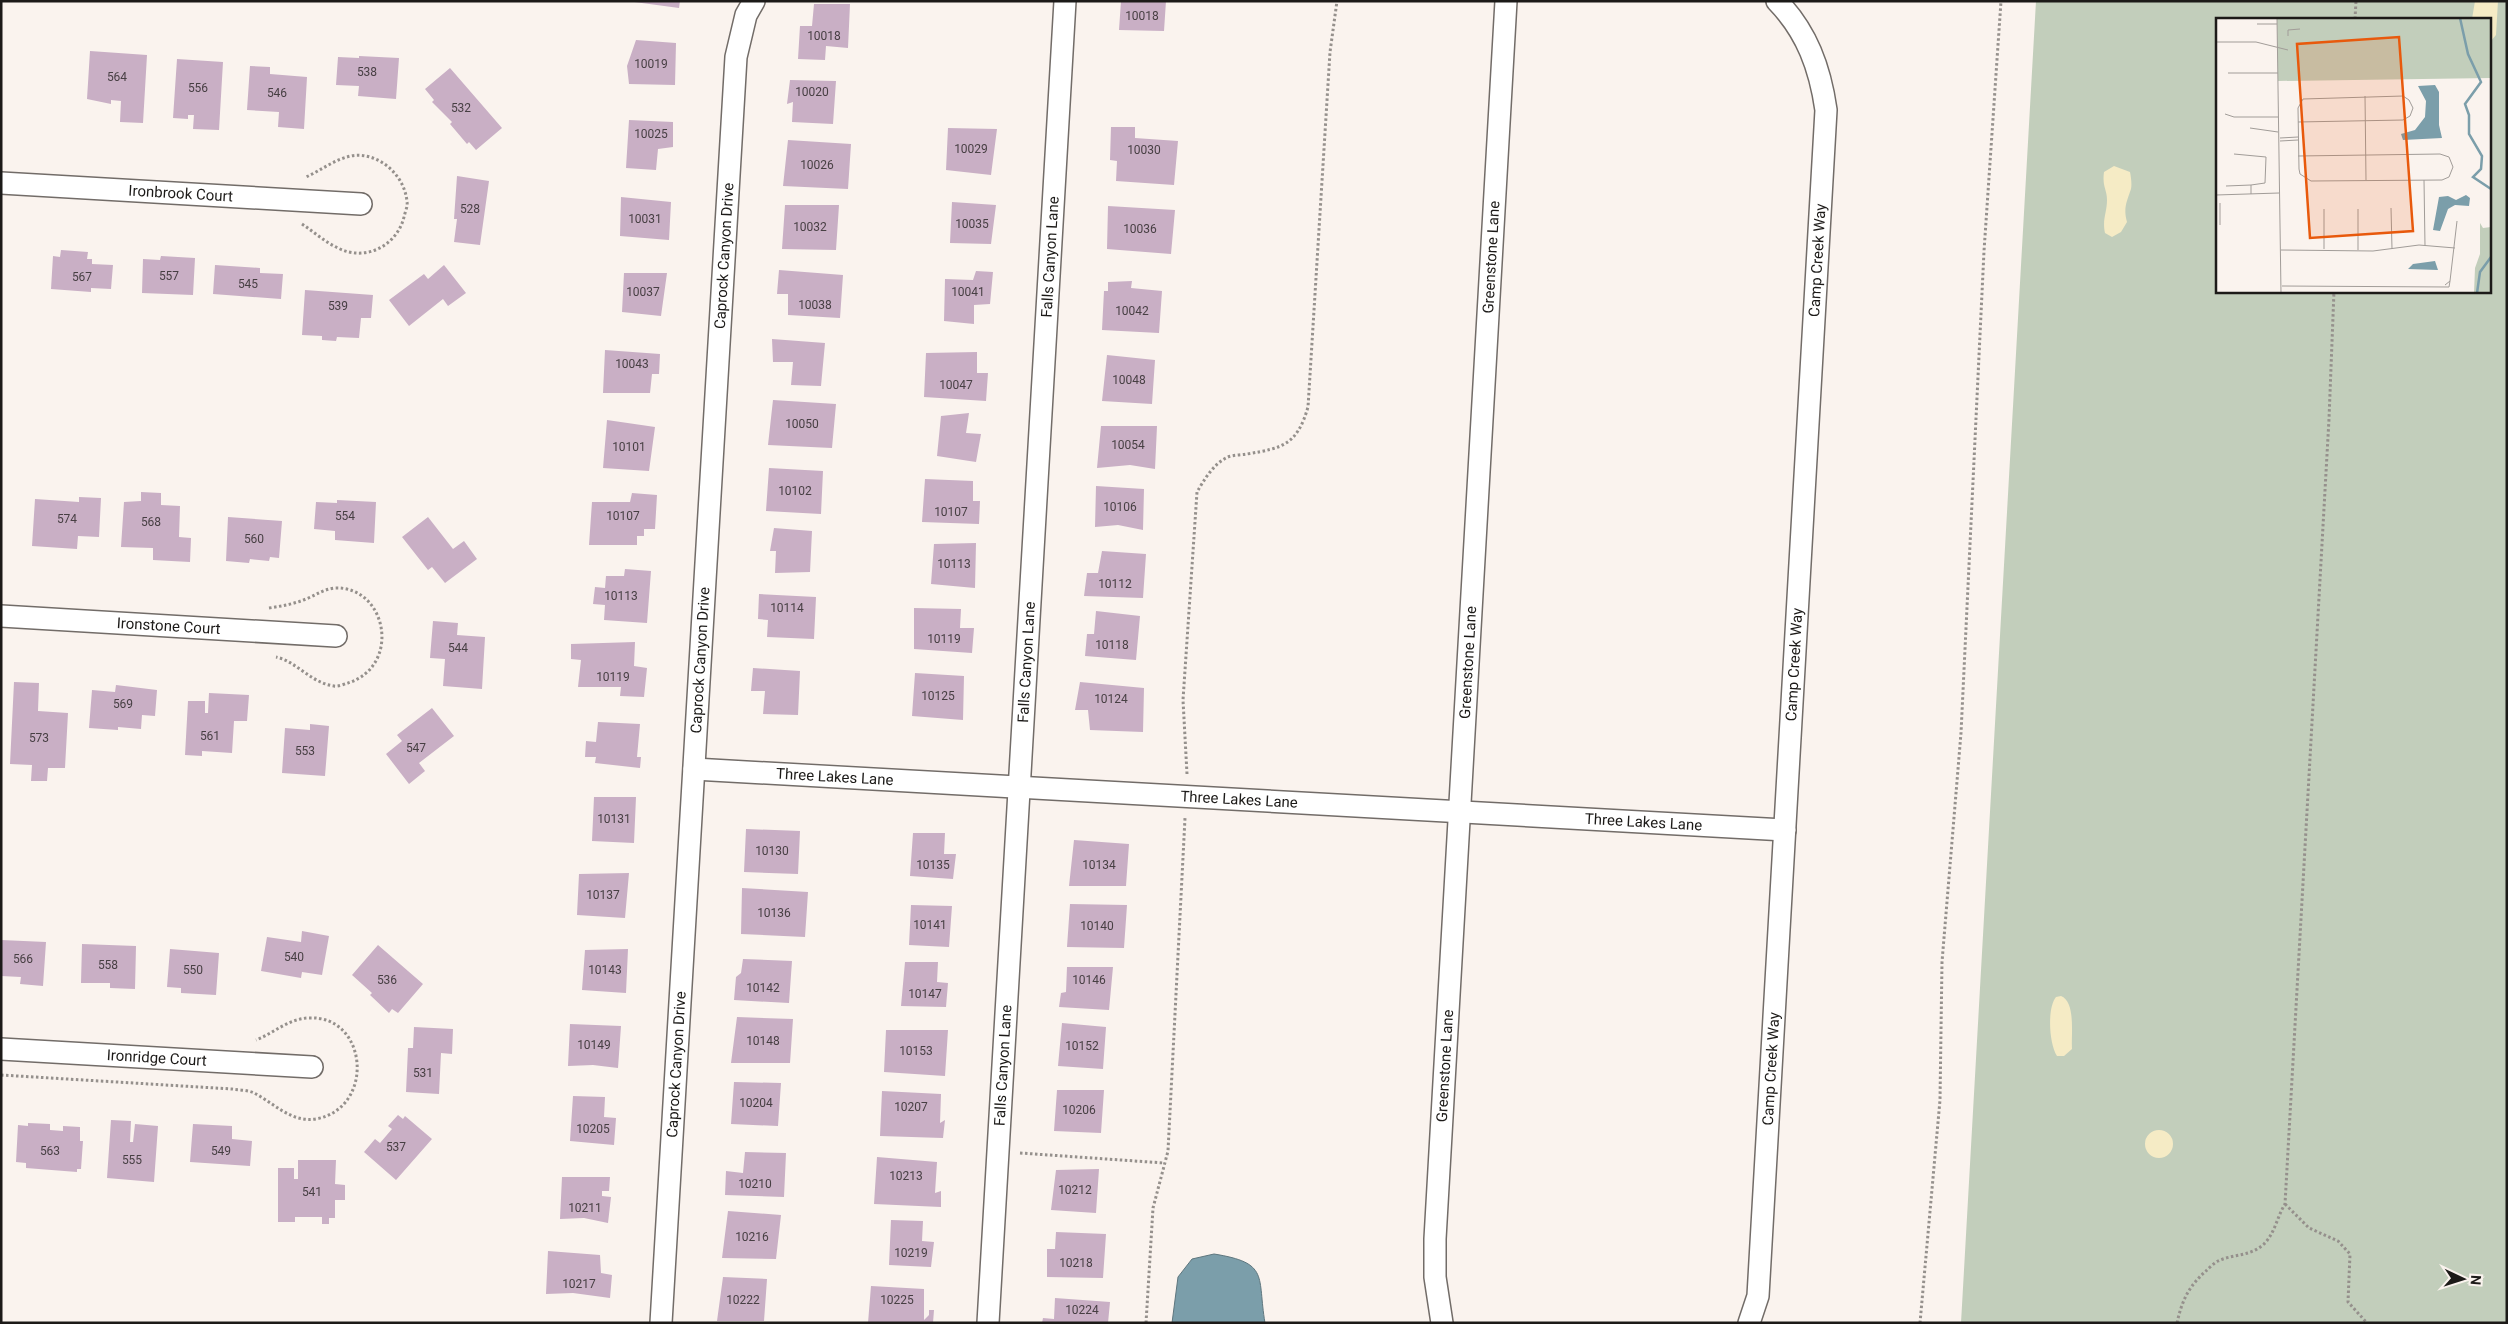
<svg xmlns="http://www.w3.org/2000/svg" width="2508" height="1324" viewBox="0 0 2508 1324" font-family="Roboto,sans-serif">
<style>
.green{fill:#c2cebb;fill-rule:evenodd}
.sand{fill:#f5ebc5}
.water{fill:#7b9eaa;stroke:#5e767e}
.building{fill:#c9afc5}
.lines{fill:none;stroke-linecap:round;stroke-linejoin:round}
.minor-casing{stroke:#726c68;stroke-width:24}
.path{stroke:#95908c;stroke-width:3;stroke-dasharray:2.5 2.5;stroke-linecap:butt}
.minor{stroke:#fff;stroke-width:21}
.labels{text-anchor:middle;dominant-baseline:central;stroke-width:4.5;stroke-linejoin:round;paint-order:stroke}
.number-label{font-size:12px;fill:#473f43}
.street-label{font-size:15px;fill:#1c1a18;stroke:#faf3ee}
.inset-river{fill:none;stroke:#7b9eaa;stroke-width:2.5}
.inset-road{fill:none;stroke:#a19c98;stroke-width:1}
.view{fill:#e8590c;fill-opacity:0.15;stroke:#e8590c;stroke-width:2.5}
.inset-edge{fill:none;stroke:#1c1a18;stroke-width:2.5}
</style>
<rect width="100%" height="100%" fill="#faf3ee"/>
<path class="green" d="M 2036,1 L 2507,1 L 2507,1323 L 1961,1323 ZM 2217,19 L 2489,19 L 2489,291 L 2217,291 Z"/>
<path class="sand" d="M 2475,1 L 2498,1 L 2496,35 L 2490,42 L 2489,19 L 2472,19 Z
M 2114,166 L 2130,172 C 2131,177 2132,184 2131,189 C 2127,201 2123,208 2127,222 L 2121,232 L 2112,237 L 2105,233 C 2102,219 2107,213 2107,200 C 2107,189 2102,187 2104,172 Z
M 2061,996 C 2076,1002 2071,1035 2072,1049 L 2064,1056 L 2057,1056 C 2049,1044 2047,1008 2056,997 Z
M2145 1144a14 14 0 1 1 28 0a14 14 0 1 1-28 0Z"/>
<path class="water" d="M 1214,1254 C 1270,1263 1257,1276 1265,1323 L 1172,1323 L 1178,1277 L 1192,1259 Z"/>
<path class="building" d="M 627,1 L 680,1 L 679,8 Z
M 1121,1 L 1166,1 L 1164,31 L 1119,30 Z
M 814,4 L 850,4 L 848,48 L 826,46 L 825,60 L 798,59 L 800,26 L 812,26 Z
M 636,40 L 676,43 L 675,85 L 629,84 L 627,66 Z
M 90,51 L 147,55 L 143,123 L 120,122 L 121,101 L 111,100 L 111,104 L 87,99 Z
M 359,56 L 399,58 L 396,99 L 358,96 L 359,86 L 336,85 L 338,57 L 359,58 Z
M 177,59 L 223,62 L 219,130 L 193,129 L 194,115 L 188,115 L 188,119 L 173,118 Z
M 250,66 L 270,67 L 270,74 L 307,77 L 304,129 L 278,127 L 279,112 L 247,110 Z
M 450,68 L 502,128 L 476,150 L 469,142 L 467,144 L 450,124 L 452,122 L 432,102 L 434,100 L 425,89 Z
M 790,80 L 836,81 L 833,124 L 792,122 L 793,102 L 787,104 Z
M 629,120 L 673,122 L 673,147 L 658,149 L 656,170 L 626,168 Z
M 1111,127 L 1135,127 L 1135,138 L 1178,141 L 1174,185 L 1116,181 L 1117,161 L 1110,160 Z
M 948,128 L 997,129 L 991,175 L 946,170 Z
M 788,140 L 851,144 L 848,189 L 783,186 Z
M 457,176 L 489,181 L 480,245 L 454,242 L 457,219 L 454,219 Z
M 621,197 L 671,202 L 669,240 L 620,236 Z
M 952,202 L 996,205 L 991,244 L 950,243 Z
M 785,205 L 839,205 L 836,250 L 782,249 Z
M 1108,206 L 1175,210 L 1171,254 L 1107,249 Z
M 61,250 L 88,252 L 87,259 L 92,259 L 92,264 L 113,265 L 111,289 L 91,288 L 91,292 L 51,289 L 53,256 L 60,257 Z
M 161,256 L 195,258 L 193,295 L 142,293 L 143,259 L 160,260 Z
M 215,265 L 260,268 L 260,273 L 283,274 L 281,299 L 213,294 Z
M 444,265 L 466,293 L 448,306 L 443,299 L 409,326 L 389,300 L 424,274 L 428,279 Z
M 779,270 L 843,275 L 840,318 L 788,315 L 788,294 L 777,294 Z
M 976,271 L 993,272 L 990,304 L 974,305 L 974,324 L 944,321 L 945,279 L 973,280 Z
M 624,273 L 667,273 L 661,316 L 622,312 Z
M 1132,281 L 1131,288 L 1162,291 L 1159,333 L 1102,330 L 1104,291 L 1108,291 L 1108,282 Z
M 305,290 L 373,295 L 371,318 L 361,318 L 359,338 L 337,337 L 336,341 L 322,340 L 322,336 L 302,335 Z
M 772,339 L 825,343 L 821,386 L 791,385 L 793,362 L 773,362 Z
M 605,350 L 660,354 L 659,374 L 652,374 L 650,393 L 603,393 Z
M 977,352 L 977,373 L 988,373 L 986,401 L 924,397 L 926,353 Z
M 1107,355 L 1155,360 L 1152,404 L 1102,401 Z
M 773,400 L 836,404 L 832,448 L 768,445 Z
M 969,413 L 966,433 L 981,434 L 976,462 L 937,456 L 941,416 Z
M 607,420 L 655,427 L 649,471 L 603,468 Z
M 1101,426 L 1157,426 L 1155,469 L 1130,465 L 1097,468 Z
M 769,468 L 823,471 L 821,514 L 766,511 Z
M 925,479 L 973,481 L 973,501 L 980,501 L 979,524 L 922,522 Z
M 1096,486 L 1144,489 L 1143,530 L 1118,525 L 1095,527 Z
M 141,492 L 161,493 L 161,505 L 180,506 L 179,537 L 191,538 L 190,562 L 153,560 L 153,548 L 121,547 L 124,502 L 141,501 Z
M 632,493 L 657,495 L 655,529 L 644,529 L 644,536 L 637,536 L 637,545 L 589,545 L 592,502 L 630,502 Z
M 79,497 L 101,498 L 99,537 L 78,536 L 77,549 L 32,546 L 35,499 L 79,502 Z
M 337,500 L 376,502 L 374,543 L 335,540 L 335,531 L 314,529 L 316,502 L 337,503 Z
M 228,517 L 282,521 L 279,558 L 270,557 L 269,561 L 250,559 L 249,563 L 226,561 Z
M 428,517 L 453,549 L 464,541 L 477,559 L 445,583 L 432,567 L 428,570 L 402,537 Z
M 774,528 L 812,531 L 810,572 L 775,573 L 776,551 L 770,551 Z
M 976,543 L 975,588 L 931,584 L 934,544 Z
M 1102,551 L 1146,554 L 1143,598 L 1084,596 L 1087,573 L 1098,573 Z
M 625,569 L 651,571 L 647,623 L 604,620 L 605,605 L 593,604 L 595,587 L 605,588 L 606,576 L 624,576 Z
M 759,594 L 816,597 L 814,639 L 767,637 L 768,620 L 758,619 Z
M 914,608 L 961,609 L 960,628 L 974,628 L 972,653 L 914,649 Z
M 1096,611 L 1140,616 L 1136,660 L 1085,656 L 1087,634 L 1094,634 Z
M 433,621 L 458,623 L 457,635 L 485,637 L 482,689 L 443,686 L 445,659 L 430,658 Z
M 635,642 L 634,666 L 647,668 L 644,697 L 620,696 L 621,687 L 578,687 L 581,660 L 571,659 L 571,644 Z
M 753,668 L 800,671 L 798,715 L 763,714 L 765,691 L 751,691 Z
M 915,673 L 964,676 L 963,720 L 912,716 Z
M 14,682 L 39,683 L 38,711 L 68,713 L 65,768 L 48,768 L 47,781 L 31,781 L 32,765 L 10,764 Z
M 1080,682 L 1144,688 L 1143,732 L 1090,730 L 1088,710 L 1075,710 Z
M 116,685 L 157,690 L 155,716 L 142,715 L 141,729 L 118,727 L 118,730 L 89,728 L 92,690 L 115,692 Z
M 209,693 L 249,695 L 247,721 L 234,721 L 232,753 L 202,751 L 202,756 L 185,755 L 188,701 L 205,701 L 205,713 L 208,713 Z
M 432,708 L 454,736 L 419,763 L 425,771 L 409,784 L 386,754 L 402,741 L 397,735 Z
M 598,722 L 640,724 L 637,757 L 641,757 L 640,768 L 595,763 L 596,757 L 585,757 L 586,741 L 596,742 Z
M 310,724 L 329,726 L 325,776 L 282,773 L 285,728 L 310,730 Z
M 594,797 L 636,797 L 634,843 L 592,841 Z
M 746,829 L 800,831 L 798,874 L 744,872 Z
M 913,833 L 945,833 L 944,854 L 956,854 L 953,879 L 910,876 Z
M 1074,840 L 1129,844 L 1126,886 L 1069,886 Z
M 629,873 L 625,918 L 577,915 L 579,874 Z
M 742,888 L 808,892 L 805,937 L 741,934 Z
M 1070,904 L 1127,905 L 1124,948 L 1067,947 Z
M 911,905 L 952,906 L 949,947 L 909,945 Z
M 302,931 L 329,936 L 322,975 L 302,972 L 301,978 L 261,971 L 267,937 L 301,942 Z
M 1,940 L 46,942 L 43,986 L 20,984 L 21,977 L 1,976 Z
M 82,944 L 136,946 L 135,989 L 110,988 L 110,983 L 81,983 Z
M 378,945 L 423,984 L 398,1013 L 392,1009 L 389,1013 L 370,995 L 372,993 L 352,975 Z
M 170,949 L 219,953 L 216,995 L 181,993 L 181,988 L 167,987 Z
M 628,949 L 626,993 L 582,990 L 585,950 Z
M 743,959 L 792,961 L 789,1003 L 734,1000 L 736,977 L 741,973 Z
M 905,962 L 938,962 L 937,982 L 948,983 L 946,1007 L 901,1006 Z
M 1067,967 L 1113,967 L 1109,1010 L 1059,1007 L 1061,993 L 1066,992 Z
M 737,1017 L 793,1019 L 790,1063 L 731,1063 Z
M 1062,1023 L 1106,1027 L 1103,1069 L 1058,1066 Z
M 570,1024 L 621,1026 L 618,1068 L 593,1065 L 568,1066 Z
M 414,1027 L 453,1029 L 452,1054 L 441,1053 L 439,1094 L 406,1092 L 408,1048 L 413,1048 Z
M 886,1030 L 948,1030 L 945,1076 L 884,1072 Z
M 734,1082 L 781,1083 L 778,1126 L 731,1124 Z
M 1057,1090 L 1104,1090 L 1101,1133 L 1054,1131 Z
M 882,1091 L 941,1094 L 940,1123 L 945,1120 L 943,1138 L 880,1136 Z
M 573,1096 L 605,1097 L 604,1117 L 616,1118 L 614,1145 L 570,1141 Z
M 398,1115 L 403,1119 L 405,1116 L 432,1139 L 396,1180 L 364,1152 L 375,1139 L 380,1143 L 392,1129 L 388,1126 Z
M 111,1120 L 131,1121 L 130,1142 L 133,1142 L 135,1124 L 158,1126 L 154,1182 L 107,1178 Z
M 28,1123 L 50,1124 L 50,1130 L 63,1131 L 63,1126 L 80,1127 L 80,1141 L 83,1141 L 81,1169 L 77,1169 L 77,1172 L 26,1168 L 26,1163 L 16,1162 L 18,1125 L 28,1126 Z
M 193,1124 L 232,1126 L 232,1139 L 252,1141 L 250,1166 L 190,1162 Z
M 745,1152 L 786,1153 L 784,1197 L 725,1195 L 726,1171 L 743,1173 Z
M 877,1157 L 937,1162 L 935,1193 L 941,1191 L 941,1207 L 874,1204 Z
M 298,1160 L 336,1160 L 335,1184 L 345,1185 L 345,1200 L 335,1200 L 335,1218 L 329,1218 L 329,1224 L 322,1224 L 322,1217 L 295,1217 L 295,1222 L 278,1222 L 278,1168 L 294,1168 L 294,1179 L 298,1179 Z
M 1099,1169 L 1096,1213 L 1051,1210 L 1056,1170 Z
M 562,1177 L 610,1177 L 609,1191 L 602,1191 L 602,1196 L 611,1197 L 608,1223 L 584,1218 L 560,1219 Z
M 728,1211 L 781,1215 L 776,1259 L 722,1258 Z
M 891,1220 L 923,1221 L 922,1241 L 934,1242 L 931,1267 L 889,1265 Z
M 1056,1232 L 1106,1234 L 1103,1278 L 1047,1277 L 1047,1249 L 1055,1249 Z
M 548,1251 L 600,1255 L 601,1273 L 612,1275 L 610,1298 L 573,1293 L 546,1294 Z
M 723,1277 L 767,1279 L 764,1321 L 717,1321 Z
M 871,1286 L 924,1289 L 924,1320 L 929,1315 L 929,1310 L 934,1310 L 933,1323 L 868,1323 Z
M 1055,1298 L 1110,1302 L 1108,1323 L 1042,1323 L 1043,1318 L 1054,1319 Z"/>
<g class="lines">
<defs>
<g id="minor">
<path id="s1" d="M 1,183 L 361,204"/>
<path id="s2" d="M 1,616 L 336,636"/>
<path id="s3" d="M 694,769 L 1785,830"/>
<path id="s4" d="M 1,1049 L 312,1067"/>
<path id="s5" d="M 661,1323 L 736,57 L 746,15 L 754,1"/>
<path id="s6" d="M 988,1323 L 1065,1"/>
<path id="s7" d="M 1442,1323 L 1435,1277 L 1435,1239 L 1506,1"/>
<path id="s8" d="M 1749,1323 L 1758,1296 L 1826,110 C 1820,68 1807,32 1777,1"/>
</g>
</defs>
<use href="#minor" class="minor-casing"/>
<path class="path" d="M 2355,19 L 2356,1
M 302,224 C 314,232 325,242 338,248 C 365,262 397,246 404,217 C 405,212 408,206 407,202 C 405,175 378,151 351,156 C 335,159 320,171 306,177
M 269,608 C 282,606 294,604 306,599 C 316,595 324,589 335,588 C 387,586 402,666 348,683 C 344,684 338,687 334,686 C 311,683 296,661 276,657
M 1187,774 L 1183,700 L 1197,492 C 1204,480 1214,463 1228,457 C 1233,455 1241,455 1247,454 C 1283,448 1297,445 1308,407 L 1330,52 L 1337,1
M 1,1075 L 232,1089 C 239,1090 248,1090 254,1093 C 274,1103 291,1123 316,1119 C 376,1108 368,1014 308,1018 C 288,1019 274,1033 256,1040
M 1020,1153 L 1164,1163
M 2285,1204 L 2309,1228 L 2338,1241 L 2350,1254 L 2348,1302 L 2367,1323
M 1146,1323 L 1153,1208 L 1168,1151 L 1185,818
M 1920,1323 L 1940,1100 L 1942,962 L 1961,733 L 1984,251 L 2001,1
M 2177,1323 C 2182,1300 2189,1286 2206,1271 C 2209,1268 2214,1263 2218,1261 C 2232,1254 2250,1257 2264,1244 C 2275,1233 2277,1217 2285,1204 L 2329,419 L 2334,291"/>
<use href="#minor" class="minor"/>
</g>
<g class="labels">
<g class="number-label">
<text x="1142" y="16">10018</text>
<text x="824" y="36">10018</text>
<text x="651" y="64">10019</text>
<text x="367" y="72">538</text>
<text x="117" y="77">564</text>
<text x="198" y="88">556</text>
<text x="812" y="92">10020</text>
<text x="277" y="93">546</text>
<text x="461" y="108">532</text>
<text x="651" y="134">10025</text>
<text x="971" y="149">10029</text>
<text x="1144" y="150">10030</text>
<text x="817" y="165">10026</text>
<text x="470" y="209">528</text>
<text x="645" y="219">10031</text>
<text x="972" y="224">10035</text>
<text x="810" y="227">10032</text>
<text x="1140" y="229">10036</text>
<text x="169" y="276">557</text>
<text x="82" y="277">567</text>
<text x="248" y="284">545</text>
<text x="643" y="292">10037</text>
<text x="968" y="292">10041</text>
<text x="815" y="305">10038</text>
<text x="338" y="306">539</text>
<text x="1132" y="311">10042</text>
<text x="632" y="364">10043</text>
<text x="1129" y="380">10048</text>
<text x="956" y="385">10047</text>
<text x="802" y="424">10050</text>
<text x="1128" y="445">10054</text>
<text x="629" y="447">10101</text>
<text x="795" y="491">10102</text>
<text x="1120" y="507">10106</text>
<text x="951" y="512">10107</text>
<text x="345" y="516">554</text>
<text x="623" y="516">10107</text>
<text x="67" y="519">574</text>
<text x="151" y="522">568</text>
<text x="254" y="539">560</text>
<text x="954" y="564">10113</text>
<text x="1115" y="584">10112</text>
<text x="621" y="596">10113</text>
<text x="787" y="608">10114</text>
<text x="944" y="639">10119</text>
<text x="1112" y="645">10118</text>
<text x="458" y="648">544</text>
<text x="613" y="677">10119</text>
<text x="938" y="696">10125</text>
<text x="1111" y="699">10124</text>
<text x="123" y="704">569</text>
<text x="210" y="736">561</text>
<text x="39" y="738">573</text>
<text x="416" y="748">547</text>
<text x="305" y="751">553</text>
<text x="614" y="819">10131</text>
<text x="772" y="851">10130</text>
<text x="933" y="865">10135</text>
<text x="1099" y="865">10134</text>
<text x="603" y="895">10137</text>
<text x="774" y="913">10136</text>
<text x="930" y="925">10141</text>
<text x="1097" y="926">10140</text>
<text x="294" y="957">540</text>
<text x="23" y="959">566</text>
<text x="108" y="965">558</text>
<text x="193" y="970">550</text>
<text x="605" y="970">10143</text>
<text x="387" y="980">536</text>
<text x="1089" y="980">10146</text>
<text x="763" y="988">10142</text>
<text x="925" y="994">10147</text>
<text x="763" y="1041">10148</text>
<text x="594" y="1045">10149</text>
<text x="1082" y="1046">10152</text>
<text x="916" y="1051">10153</text>
<text x="423" y="1073">531</text>
<text x="756" y="1103">10204</text>
<text x="911" y="1107">10207</text>
<text x="1079" y="1110">10206</text>
<text x="593" y="1129">10205</text>
<text x="396" y="1147">537</text>
<text x="50" y="1151">563</text>
<text x="221" y="1151">549</text>
<text x="132" y="1160">555</text>
<text x="906" y="1176">10213</text>
<text x="755" y="1184">10210</text>
<text x="1075" y="1190">10212</text>
<text x="312" y="1192">541</text>
<text x="585" y="1208">10211</text>
<text x="752" y="1237">10216</text>
<text x="911" y="1253">10219</text>
<text x="1076" y="1263">10218</text>
<text x="579" y="1284">10217</text>
<text x="743" y="1300">10222</text>
<text x="897" y="1300">10225</text>
<text x="1082" y="1310">10224</text>
</g>
<g class="street-label">
<text stroke="none"><textPath href="#s1" startOffset="180">Ironbrook Court</textPath></text>
<text stroke="none"><textPath href="#s5" startOffset="1069">Caprock Canyon Drive</textPath></text>
<text stroke="none"><textPath href="#s6" startOffset="1068">Falls Canyon Lane</textPath></text>
<text stroke="none"><textPath href="#s7" startOffset="1068">Greenstone Lane</textPath></text>
<text stroke="none"><textPath href="#s8" startOffset="1066">Camp Creek Way</textPath></text>
<text stroke="none"><textPath href="#s2" startOffset="168">Ironstone Court</textPath></text>
<text stroke="none"><textPath href="#s5" startOffset="664">Caprock Canyon Drive</textPath></text>
<text stroke="none"><textPath href="#s6" startOffset="662">Falls Canyon Lane</textPath></text>
<text stroke="none"><textPath href="#s7" startOffset="662">Greenstone Lane</textPath></text>
<text stroke="none"><textPath href="#s8" startOffset="661">Camp Creek Way</textPath></text>
<text stroke="none"><textPath href="#s3" startOffset="141">Three Lakes Lane</textPath></text>
<text stroke="none"><textPath href="#s3" startOffset="546">Three Lakes Lane</textPath></text>
<text stroke="none"><textPath href="#s3" startOffset="951">Three Lakes Lane</textPath></text>
<text stroke="none"><textPath href="#s4" startOffset="156">Ironridge Court</textPath></text>
<text stroke="none"><textPath href="#s5" startOffset="259">Caprock Canyon Drive</textPath></text>
<text stroke="none"><textPath href="#s6" startOffset="258">Falls Canyon Lane</textPath></text>
<text stroke="none"><textPath href="#s7" startOffset="258">Greenstone Lane</textPath></text>
<text stroke="none"><textPath href="#s8" startOffset="256">Camp Creek Way</textPath></text>
</g>
</g>
<g transform="translate(2216 18)">
<rect width="275" height="275" fill="#faf3ee"/>
<path d="M 61,0 L 275,0 L 275,60 L 62,63 ZM 264,205 L 267,210 L 275,209 L 275,275 L 258,275 L 259,250 L 264,236 Z" fill="#c2cebb"/>
<path d="M 219,67 L 223,74 L 223,107 L 226,120 L 187,122 L 185,116 L 199,112 L 209,99 L 210,83 L 202,68 ZM 250,177 L 254,180 L 253,188 L 239,187 L 232,191 L 224,213 L 217,212 L 223,179 L 232,178 L 240,182 ZM 219,243 L 222,252 L 192,251 L 197,246 Z" fill="#7b9eaa"/>
<path class="inset-river" d="M 244,0 L 252,36 L 265,64 L 249,86 L 253,97 L 253,116 L 266,138 L 265,151 L 257,159 L 275,171M 261,275 L 264,254 L 275,239"/>
<path class="inset-road" d="M 61,0 L 65,275M 41,6 L 61,6M 72,18 L 72,12 L 84,11M 0,24 L 40,24 L 72,32M 12,55 L 62,55M 149,78 L 150,162M 9,96 L 18,99 L 62,99M 82,104 L 187,102 L 194,98 L 197,90 L 193,82 L 187,78 L 87,81 L 82,90 L 83,151 L 84,156 L 95,163 L 226,162 L 233,159 L 237,149 L 233,139 L 224,136 L 82,138M 34,110 L 62,114M 64,120 L 82,119M 64,123 L 82,122M 18,136 L 50,139 L 49,165 L 35,167 L 35,176M 208,162 L 209,228M 10,168 L 35,167M 0,177 L 63,175M 4,185 L 4,207M 175,190 L 176,231M 108,191 L 108,231M 142,191 L 142,232M 65,232 L 157,233 L 203,227 L 239,230M 229,267 L 234,263 L 241,203M 66,268 L 233,269 L 234,263"/>
<path class="view" d="M 183,19 L 197,213 L 94,220 L 81,26 Z"/>
<rect width="275" height="275" class="inset-edge"/>
</g>
<rect width="2508" height="1324" fill="none" stroke="#1c1a18" stroke-width="5"/>
<g transform="translate(2463 1279) rotate(94)" stroke="#faf3ee" stroke-width="4" paint-order="stroke">
<path d="M0-4L9 19L0 12L-9 19Z" fill="#1c1a18"/>
<text y="-8" font-size="14" font-weight="bold" text-anchor="middle" fill="#1c1a18">N</text>
</g>
</svg>
